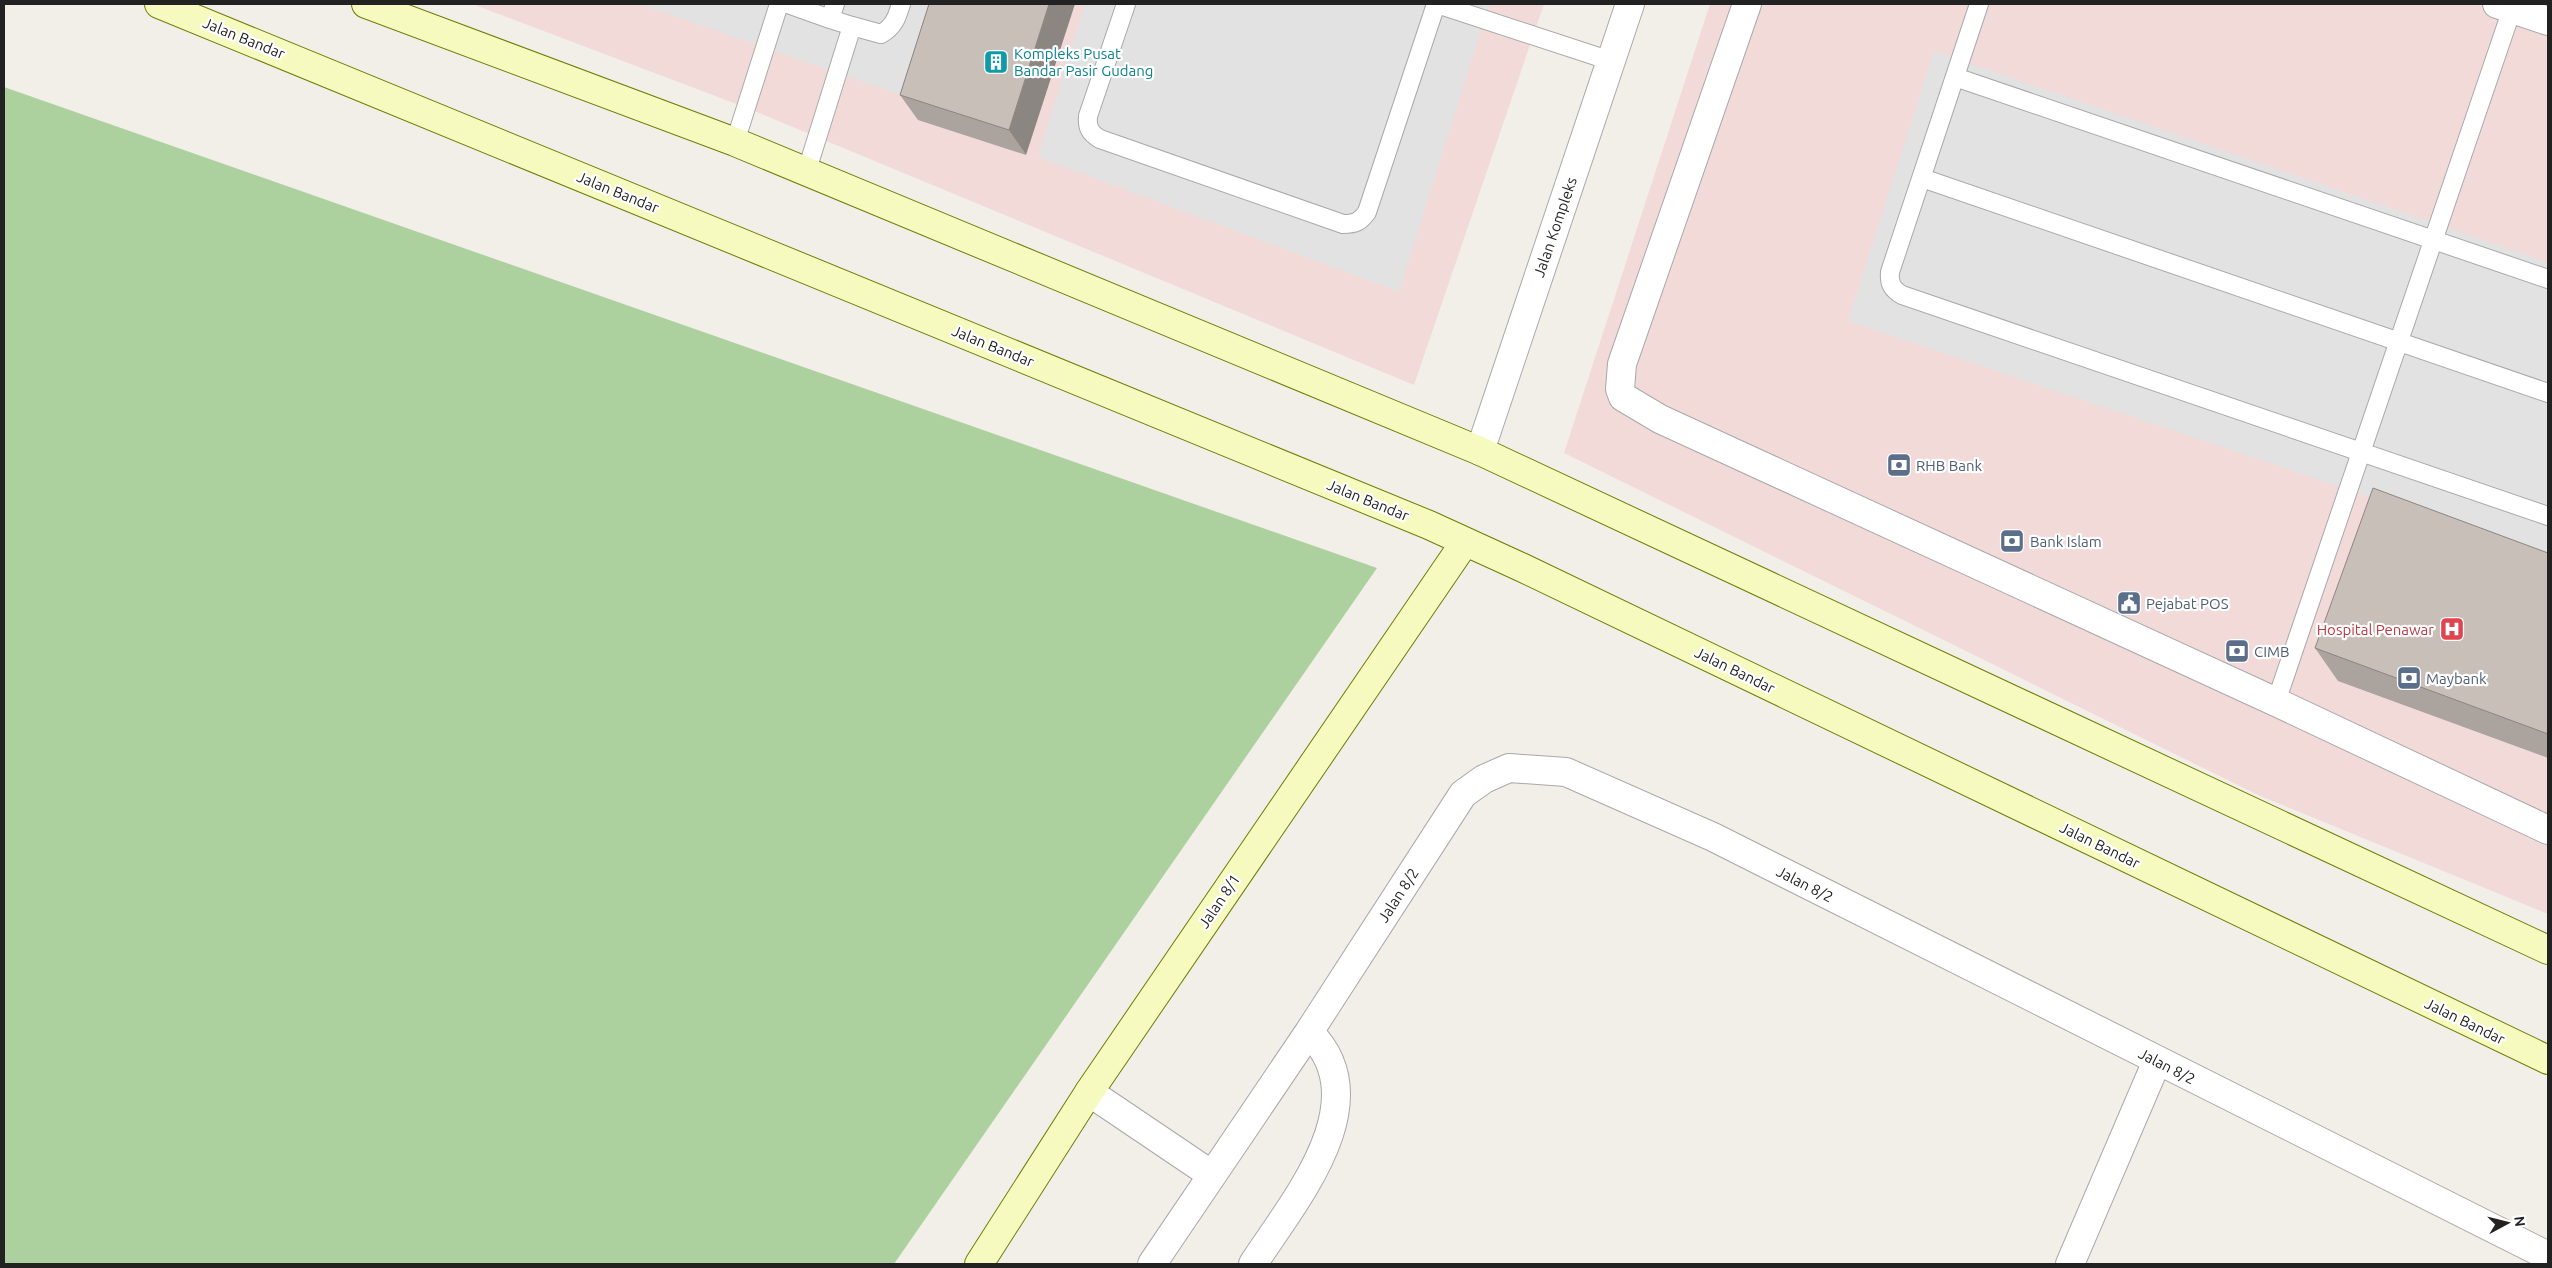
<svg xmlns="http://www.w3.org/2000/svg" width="2552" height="1268" viewBox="0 0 2552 1268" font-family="Ubuntu,sans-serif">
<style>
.commercial{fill:#f2dad9}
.forest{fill:#add19e}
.parking{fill:#e2e2e2}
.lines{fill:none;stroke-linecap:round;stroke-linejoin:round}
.lane-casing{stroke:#a9a9a9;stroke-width:20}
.street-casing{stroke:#a9a9a9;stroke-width:30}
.secondary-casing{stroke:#707d05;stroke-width:30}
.lane{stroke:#fff;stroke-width:18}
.street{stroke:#fff;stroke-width:28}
.secondary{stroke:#f7fabf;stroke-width:28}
.wall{fill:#aba49e}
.shaded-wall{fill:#8b8681}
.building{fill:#c7bfb8;stroke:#8b8681}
.labels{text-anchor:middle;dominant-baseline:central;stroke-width:4.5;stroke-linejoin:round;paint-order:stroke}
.street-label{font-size:15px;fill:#222;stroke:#fff}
.culture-label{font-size:15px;fill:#0d838f;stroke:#fff;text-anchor:start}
.service-label{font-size:15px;fill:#4e5e75;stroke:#fff;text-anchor:start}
.health-label{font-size:15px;fill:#be3a42;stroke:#fff;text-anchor:end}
</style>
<rect width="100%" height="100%" fill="#f2efe9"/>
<path class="commercial" d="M 472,4 L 1544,4 L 1414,385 L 747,108 Z
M 1710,4 L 2548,4 L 2548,914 L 2258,795 L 1564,453 Z"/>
<path class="forest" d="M 4,87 L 1377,568 L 894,1264 L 4,1264 Z"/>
<path class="parking" d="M 639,4 L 939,4 L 910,98 Z
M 1085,4 L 1489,4 L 1399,292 L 1038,157 Z
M 1934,51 L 2548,262 L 2548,557 L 1848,321 Z"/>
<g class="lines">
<defs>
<path id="lane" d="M 788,4 L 830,19
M 1126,4 L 1088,116 C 1087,128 1090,133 1100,139 L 1343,224 C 1355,224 1360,222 1367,212 L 1436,4
M 1437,4 L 1611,61
M 1979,4 L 1890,272 C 1889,284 1892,289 1902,295 L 2548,516
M 852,26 L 881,34 C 894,27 897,17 901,4
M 1955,77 L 2548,279
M 735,142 L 779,4
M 806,173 L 852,26 L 830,19 L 835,4
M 1922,178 L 2548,393
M 2276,702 L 2512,9"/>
<path id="street" d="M 1747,4 L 1622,364 L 1620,389 L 1623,397 L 1660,419 L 2276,702 L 2548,830
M 2497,4 L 2548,21
M 1480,451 L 1630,4
M 1089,1092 L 1212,1175
M 1152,1264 L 1309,1032 L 1463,794 L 1484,779 L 1509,768 L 1566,772 L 1713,837 L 2548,1256
M 1253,1264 C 1293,1202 1380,1102 1309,1032
M 2070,1264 L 2157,1061"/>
<path id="secondary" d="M 159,4 L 1429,525 L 1521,567 L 2548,1060
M 366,4 L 735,142 L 1480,451 L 2548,950
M 979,1264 L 1089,1092 L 1465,542"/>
</defs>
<use href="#lane" class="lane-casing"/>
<use href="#street" class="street-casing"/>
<use href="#secondary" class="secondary-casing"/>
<use href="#lane" class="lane"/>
<use href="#street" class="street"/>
<use href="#secondary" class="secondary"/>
</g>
<path class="wall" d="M 929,4 L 1026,155 L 918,120 L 900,95 Z
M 2548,553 L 2548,758 L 2338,681 L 2315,648 Z"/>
<path class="shaded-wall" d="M 1049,4 L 1075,4 L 1026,155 L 1009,130 Z"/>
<path class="building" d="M 929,4 L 1049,4 L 1009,130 L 900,95 Z
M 2373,488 L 2548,553 L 2548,734 L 2315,648 Z"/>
<defs>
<symbol id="building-square" viewBox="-11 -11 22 22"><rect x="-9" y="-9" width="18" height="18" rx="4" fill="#0f9aa8" stroke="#fff"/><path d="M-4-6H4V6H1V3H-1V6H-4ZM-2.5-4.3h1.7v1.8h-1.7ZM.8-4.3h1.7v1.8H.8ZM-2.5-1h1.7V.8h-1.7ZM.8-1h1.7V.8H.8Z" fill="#fff"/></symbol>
<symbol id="bank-square" viewBox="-11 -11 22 22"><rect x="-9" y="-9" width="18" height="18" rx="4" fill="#5c6f8a" stroke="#fff"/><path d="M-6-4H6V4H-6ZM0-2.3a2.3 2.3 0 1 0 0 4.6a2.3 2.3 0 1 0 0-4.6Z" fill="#fff"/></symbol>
<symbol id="civic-square" viewBox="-11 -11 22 22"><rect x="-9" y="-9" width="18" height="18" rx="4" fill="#5c6f8a" stroke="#fff"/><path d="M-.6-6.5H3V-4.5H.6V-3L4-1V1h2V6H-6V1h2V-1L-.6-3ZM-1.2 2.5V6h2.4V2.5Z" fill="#fff"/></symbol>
<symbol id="hospital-square" viewBox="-11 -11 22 22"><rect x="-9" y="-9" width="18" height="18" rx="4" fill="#e0444e" stroke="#fff"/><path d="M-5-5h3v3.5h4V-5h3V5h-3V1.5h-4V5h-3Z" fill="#fff"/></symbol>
</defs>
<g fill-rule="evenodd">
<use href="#building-square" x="982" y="48" width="28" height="28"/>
<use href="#bank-square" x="1885" y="451" width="28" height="28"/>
<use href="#bank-square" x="1998" y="527" width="28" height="28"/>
<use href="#civic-square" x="2115" y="589" width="28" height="28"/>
<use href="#hospital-square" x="2438" y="615" width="28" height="28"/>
<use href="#bank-square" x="2223" y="637" width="28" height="28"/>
<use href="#bank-square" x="2395" y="664" width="28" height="28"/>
</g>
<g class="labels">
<g class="street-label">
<text transform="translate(244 38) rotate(22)">Jalan Bandar</text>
<text transform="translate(618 192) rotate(22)">Jalan Bandar</text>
<text transform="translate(1555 227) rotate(-71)">Jalan Kompleks</text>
<text transform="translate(993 346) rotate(22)">Jalan Bandar</text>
<text transform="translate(1368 500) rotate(22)">Jalan Bandar</text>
<text transform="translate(1735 670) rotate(26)">Jalan Bandar</text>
<text transform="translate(2100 845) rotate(26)">Jalan Bandar</text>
<text transform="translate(1805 884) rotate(27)">Jalan 8/2</text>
<text transform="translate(1398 895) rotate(-57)">Jalan 8/2</text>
<text transform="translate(1219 901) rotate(-56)">Jalan 8/1</text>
<text transform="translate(2465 1021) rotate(26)">Jalan Bandar</text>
<text transform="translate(2167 1066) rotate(27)">Jalan 8/2</text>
</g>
<g class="culture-label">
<text x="1014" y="53">Kompleks Pusat<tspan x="1014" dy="17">Bandar Pasir Gudang</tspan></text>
</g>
<g class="service-label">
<text x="1916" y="465">RHB Bank</text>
<text x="2030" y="541">Bank Islam</text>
<text x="2146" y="603">Pejabat POS</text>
<text x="2254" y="651">CIMB</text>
<text x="2426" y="678">Maybank</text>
</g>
<g class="health-label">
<text x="2434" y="629">Hospital Penawar</text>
</g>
</g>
<rect width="2552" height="1268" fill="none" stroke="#222222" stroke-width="10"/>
<g transform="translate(2507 1223) rotate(83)" stroke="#ffffff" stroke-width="4" paint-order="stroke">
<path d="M0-4L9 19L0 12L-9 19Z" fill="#222222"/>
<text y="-8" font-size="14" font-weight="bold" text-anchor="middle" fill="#222222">N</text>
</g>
</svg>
